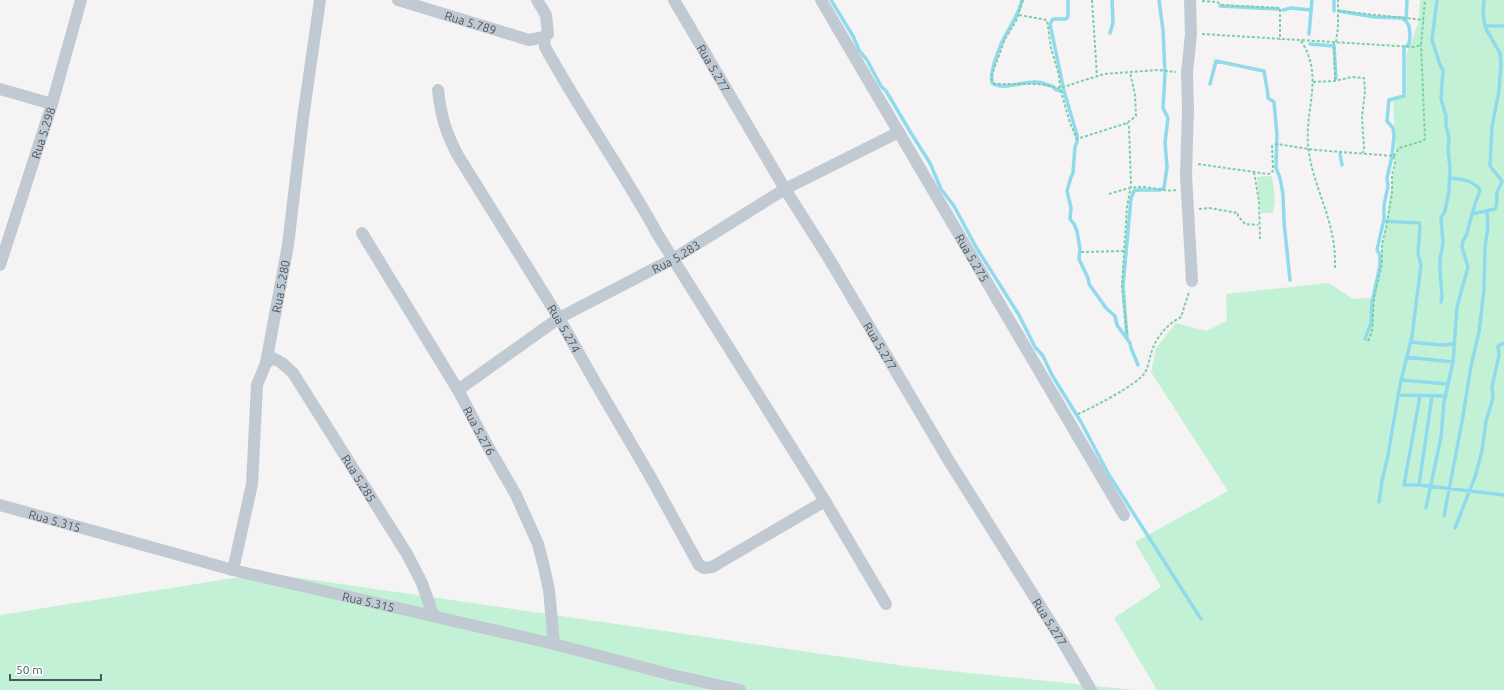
<svg xmlns="http://www.w3.org/2000/svg" width="1504" height="690" viewBox="0 0 1504 690" font-family="Ubuntu,sans-serif">
<style>
.green{fill:#c3f1d5}
.lines{fill:none;stroke-linecap:round;stroke-linejoin:round}
.stream{stroke:#90daee;stroke-width:3.5}
.path{stroke:#7ad0a6;stroke-width:2;stroke-dasharray:3 2;stroke-linecap:butt}
.minor{stroke:#c1cad2;stroke-width:12}
.labels{text-anchor:middle;dominant-baseline:central;stroke-width:3;stroke-linejoin:round;paint-order:stroke}
.street-label{font-size:12px;fill:#4a5661;stroke:#fff}
</style>
<rect width="100%" height="100%" fill="#f5f3f3"/>
<path class="green" d="M 1420,0 L 1504,0 L 1504,690 L 1157,690 L 1114,618 L 1161,587 L 1135,542 L 1228,491 L 1151,372 L 1156,348 L 1176,323 L 1206,331 L 1227,321 L 1226,294 L 1329,283 L 1353,299 L 1371,298 L 1381,253 L 1396,157 L 1393,100 L 1405,93 L 1406,56 L 1419,21 Z
M 1272,176 L 1275,200 L 1273,213 L 1261,213 L 1257,177 Z
M 265,573 L 912,667 L 1134,690 L 0,690 L 0,615 Z"/>
<g class="lines">
<path class="stream" d="M 831,0 L 853,36 L 859,50 L 867,60 L 881,86 L 886,91 L 911,133 L 930,163 L 941,189 L 954,206 L 976,247 L 1019,315 L 1035,347 L 1043,356 L 1052,375 L 1081,422 L 1109,475 L 1201,619
M 1022,0 C 1019,13 1014,20 1008,31 C 1001,42 989,72 992,83 C 1005,91 1022,81 1036,82 C 1042,82 1047,85 1052,86 L 1055,89 L 1064,92
M 1068,0 L 1068,16 L 1066,19 L 1053,19 L 1050,24 L 1064,91 L 1077,135 L 1077,142 L 1075,147 L 1073,173 L 1071,177 L 1067,191 L 1071,208 L 1070,219 L 1074,224 L 1077,231 L 1080,249 L 1079,259 L 1088,278 L 1089,284 L 1106,308 L 1115,316 L 1117,325 L 1130,343 L 1131,348 L 1138,365
M 1159,0 L 1163,30 L 1165,74
M 1437,0 L 1432,40 L 1439,62 L 1443,71 L 1441,99 L 1446,116 L 1446,126 L 1449,138 L 1448,150 L 1450,167 L 1449,191 L 1445,211 L 1441,218 L 1443,243 L 1440,259 L 1440,273 L 1442,296 L 1441,302
M 1220,6 L 1278,9
M 1283,10 L 1291,8 L 1311,10
M 1334,11 L 1334,0
M 1339,11 L 1374,17 L 1402,18 L 1406,21 L 1409,26 L 1410,35 L 1409,44 L 1404,48 L 1404,96 L 1389,100 L 1387,121 L 1393,128 L 1394,135 L 1392,156 L 1387,178 L 1388,186 L 1384,205 L 1384,219 L 1377,250 L 1380,255 L 1380,266 L 1372,303 L 1371,323 L 1365,339
M 1406,21 L 1407,0
M 1485,26 L 1504,26
M 1110,33 L 1113,23 L 1112,0
M 1309,34 L 1312,0
M 1310,44 L 1334,46 L 1336,78
M 1210,84 L 1216,61 L 1264,71 L 1268,95 L 1268,98 L 1274,102 L 1277,135 L 1276,168 L 1280,178 L 1283,194 L 1284,222 L 1290,280
M 1340,154 L 1342,165
M 1472,214 L 1495,209 C 1498,204 1496,199 1497,193 C 1498,188 1501,186 1502,181 L 1490,166 L 1492,127 L 1499,91 L 1501,64 L 1500,53 L 1486,29 L 1484,21 L 1483,13 L 1484,0
M 1127,338 L 1123,286 L 1131,198 L 1134,191 L 1137,190 L 1160,190 L 1164,188 L 1167,167 L 1165,142 L 1168,118 L 1163,108 L 1165,74
M 1411,342 L 1440,345 L 1454,344
M 1406,357 L 1453,362
M 1401,380 L 1448,384
M 1398,395 L 1446,396
M 1420,396 L 1404,485 L 1419,485 L 1504,495
M 1419,485 L 1432,396
M 1379,502 L 1382,481 L 1388,455 L 1400,385 L 1412,336 L 1421,265 L 1418,254 L 1420,226 L 1419,223 L 1384,221
M 1426,508 L 1441,437 L 1444,402 L 1453,362 L 1457,307 L 1468,267 L 1462,247 L 1463,241 L 1466,236 L 1475,204 L 1480,190 C 1473,180 1461,179 1450,178
M 1444,516 L 1462,422 L 1471,366 L 1479,332 L 1484,289 L 1485,247 L 1488,227 L 1487,212
M 1455,528 L 1475,477 L 1482,451 L 1486,421 L 1493,398 L 1492,387 L 1499,355 L 1498,346 L 1504,343"/>
<path class="path" d="M 1023,0 L 1016,21 L 1005,39 L 991,77 L 994,84 L 1038,84 L 1060,88 L 1070,123 L 1077,139 L 1127,123 L 1136,116 L 1135,95 L 1130,72
M 1092,0 L 1097,76
M 1202,1 L 1217,2 L 1222,5 L 1280,8 L 1280,40
M 1338,11 L 1424,20
M 1019,15 L 1047,20 L 1051,48 L 1059,75 L 1060,88 L 1104,74 L 1158,70 L 1176,72
M 1202,34 L 1414,47 L 1421,45 L 1425,0
M 1301,41 C 1324,75 1305,108 1308,145 C 1311,180 1330,211 1334,246 C 1335,254 1335,262 1335,270
M 1334,42 L 1335,81
M 1336,42 L 1338,28 L 1338,0
M 1313,82 L 1334,81 L 1352,77 L 1364,78 L 1365,91 L 1362,117 L 1364,148 L 1363,153
M 1198,164 L 1268,174 L 1272,173 L 1273,169 L 1272,146 L 1277,144 L 1316,150 L 1394,156 L 1399,148 L 1423,141 L 1425,139 L 1421,45
M 1254,172 L 1259,201 L 1260,239
M 1109,194 C 1119,191 1130,187 1141,187 C 1153,187 1164,192 1176,190
M 1199,209 L 1209,208 L 1238,213 L 1238,216 L 1245,224 L 1258,225
M 1081,252 L 1124,251
M 1127,333 L 1122,285 L 1127,207 L 1131,185 L 1129,127 L 1127,123
M 1368,341 L 1372,332 L 1374,297 L 1382,264 L 1382,244 L 1386,229 L 1392,193 L 1392,175 L 1395,163 L 1394,156
M 1078,414 C 1092,408 1136,385 1144,374 C 1149,367 1149,357 1153,348 C 1158,335 1168,324 1181,317 L 1189,292"/>
<g class="minor">
<path id="s1" d="M 398,0 L 529,40 L 544,37"/>
<path d="M 537,0 L 546,15 L 548,34 L 544,37"/>
<path id="s2" d="M 674,0 L 785,189 L 828,257 L 949,461 L 1061,639 L 1091,690"/>
<path id="s3" d="M 821,0 L 1124,515"/>
<path d="M 1190,0 L 1191,34 L 1187,73 L 1188,109 L 1186,175 L 1192,281"/>
<path d="M 544,37 L 545,47 C 580,111 623,171 658,235 L 825,501 L 886,604"/>
<path d="M 0,89 L 52,104"/>
<path id="s4" d="M 438,90 C 441,116 445,130 457,154 L 559,318 L 595,382 L 650,476 L 699,565 L 704,568 L 712,567 L 825,501"/>
<path id="s5" d="M 362,233 L 458,390 L 486,443 L 516,495 L 538,544 L 544,567 L 549,590 L 554,644"/>
<path id="s6" d="M 0,265 L 52,104 L 81,0"/>
<path id="s7" d="M 266,363 L 273,358 L 282,363 L 293,373 L 407,554 L 422,583 L 433,615"/>
<path id="s8" d="M 458,390 L 559,318 L 673,259 L 785,189 L 899,132"/>
<path id="s9" d="M 0,505 L 233,570 L 554,644 L 672,675 L 740,690"/>
<path id="s10" d="M 233,570 L 252,484 L 257,385 L 266,363 L 288,245 L 303,118 L 320,0"/>
</g>
</g>
<g class="labels">
<g class="street-label">
<text stroke="none"><textPath href="#s1" startOffset="76">Rua 5.789</textPath></text>
<text stroke="none"><textPath href="#s2" startOffset="79">Rua 5.277</textPath></text>
<text stroke="none"><textPath href="#s6" startOffset="139">Rua 5.298</textPath></text>
<text stroke="none"><textPath href="#s8" startOffset="256">Rua 5.283</textPath></text>
<text stroke="none"><textPath href="#s3" startOffset="299">Rua 5.275</textPath></text>
<text stroke="none"><textPath href="#s10" startOffset="289">Rua 5.280</textPath></text>
<text stroke="none"><textPath href="#s4" startOffset="272">Rua 5.274</textPath></text>
<text stroke="none"><textPath href="#s2" startOffset="403">Rua 5.277</textPath></text>
<text stroke="none"><textPath href="#s5" startOffset="230">Rua 5.276</textPath></text>
<text stroke="none"><textPath href="#s7" startOffset="158">Rua 5.285</textPath></text>
<text stroke="none"><textPath href="#s9" startOffset="57">Rua 5.315</textPath></text>
<text stroke="none"><textPath href="#s9" startOffset="381">Rua 5.315</textPath></text>
<text stroke="none"><textPath href="#s2" startOffset="727">Rua 5.277</textPath></text>
</g>
</g>
<path d="M10 674v6h91v-6" fill="none" stroke="#4a5661" stroke-width="2"/>
<text x="16" y="674" font-size="12" fill="#4a5661" stroke="#ffffff" stroke-width="3" paint-order="stroke">50 m</text>
</svg>
